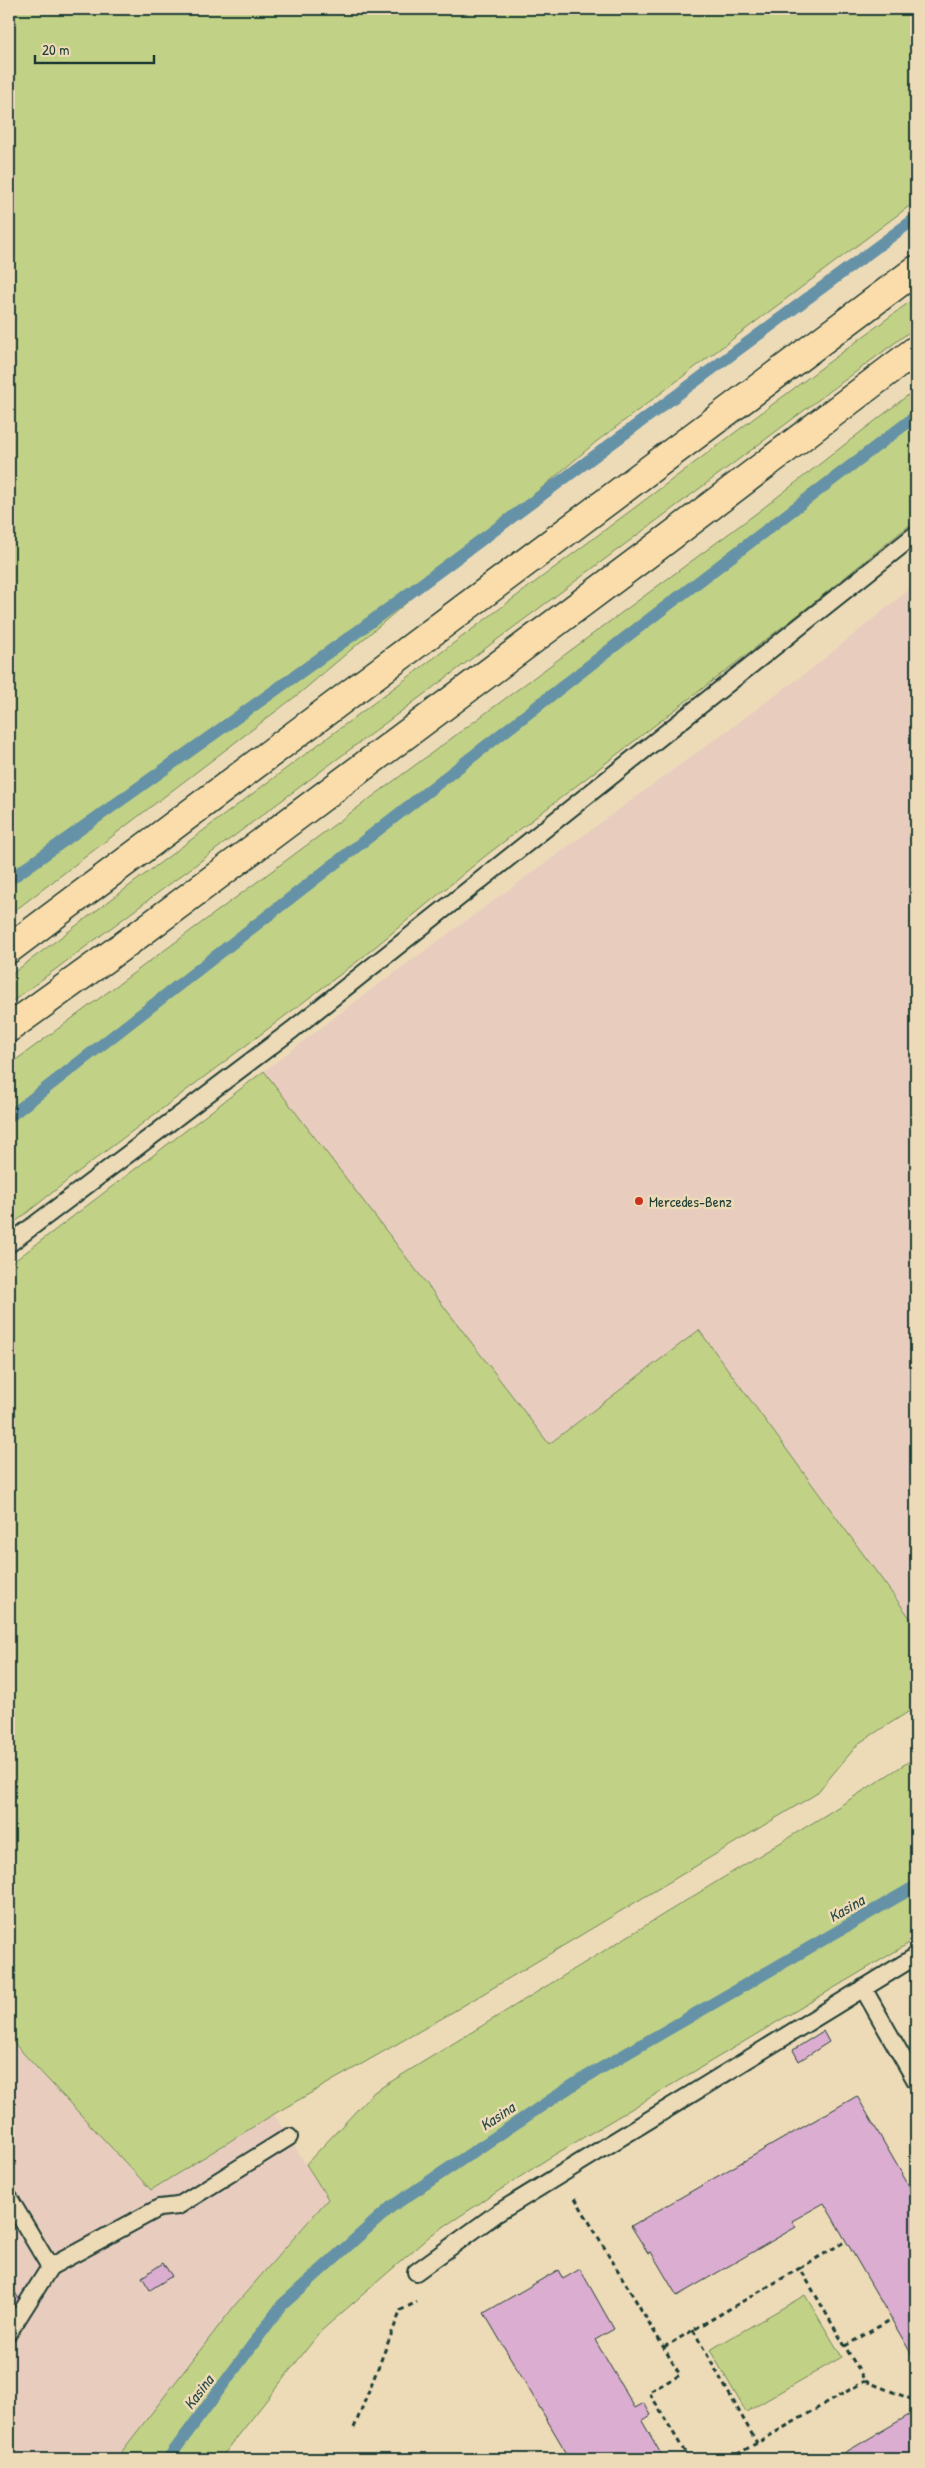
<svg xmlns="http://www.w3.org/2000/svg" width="925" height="2468" viewBox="0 0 925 2468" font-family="'Patrick Hand',sans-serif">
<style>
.built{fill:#e8cdbf}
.green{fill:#c1d185;stroke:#70875c}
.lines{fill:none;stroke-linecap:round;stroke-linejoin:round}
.stream{stroke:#6592a6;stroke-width:12}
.building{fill:#dbadd0;stroke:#1f3d34}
.lane-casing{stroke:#1f3d34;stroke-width:20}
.highway-casing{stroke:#1f3d34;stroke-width:31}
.path{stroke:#1f3d34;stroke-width:3;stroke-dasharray:5 4;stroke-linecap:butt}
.lane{stroke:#eddbb8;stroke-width:16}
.highway{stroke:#fbddab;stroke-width:28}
.poi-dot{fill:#c8321e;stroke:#eddbb8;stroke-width:2}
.labels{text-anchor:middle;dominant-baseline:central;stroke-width:5;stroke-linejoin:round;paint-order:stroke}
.poi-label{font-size:15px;fill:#1f3d34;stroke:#eddbb8;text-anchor:start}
.water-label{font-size:16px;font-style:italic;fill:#2b4b47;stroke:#eddbb8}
</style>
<rect width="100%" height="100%" fill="#eddbb8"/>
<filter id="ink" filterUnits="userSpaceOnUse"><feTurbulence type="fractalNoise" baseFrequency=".02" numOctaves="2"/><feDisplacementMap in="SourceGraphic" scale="10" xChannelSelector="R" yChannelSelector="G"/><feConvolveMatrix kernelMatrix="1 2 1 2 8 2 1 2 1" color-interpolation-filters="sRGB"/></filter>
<g filter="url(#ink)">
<path class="built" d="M 916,584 L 916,1626 L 699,1330 L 549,1444 L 264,1071 L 368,992 L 810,670 Z
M 9,2038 L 151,2190 L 274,2114 L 328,2199 L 235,2305 L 116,2459 L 9,2459 Z"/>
<path class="green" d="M 9,9 L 916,9 L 916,201 L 596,442 L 300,693 L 9,915 Z
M 916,297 L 916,327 L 9,1004 L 9,976 Z
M 916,389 L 916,520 L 803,611 L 484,857 L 358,961 L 82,1169 L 9,1227 L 9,1065 L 758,512 Z
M 264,1071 L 549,1444 L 699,1330 L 916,1626 L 916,1707 L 859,1743 L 816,1794 L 446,2016 L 274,2114 L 151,2190 L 9,2038 L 9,1265 Z
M 916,1757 L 916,1939 L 549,2158 L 431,2235 L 321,2331 L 220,2459 L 116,2459 L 235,2305 L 328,2199 L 306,2164 L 374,2092 L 827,1814 Z
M 805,2295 L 842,2357 L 746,2412 L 710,2350 Z"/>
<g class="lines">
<path class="stream" d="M 9,880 L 361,629 L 916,218
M 9,1117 L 630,634 L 916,416
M 168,2459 L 282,2305 L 391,2207 L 579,2081 L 916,1886"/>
</g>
<path class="building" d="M 823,2031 L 829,2042 L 799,2061 L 793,2050 Z
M 857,2096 L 916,2198 L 916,2362 L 824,2203 L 792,2221 L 796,2227 L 677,2296 L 651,2252 L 648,2253 L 631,2226 Z
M 163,2263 L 172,2276 L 150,2290 L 142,2277 Z
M 580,2269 L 614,2329 L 595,2340 L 635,2408 L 644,2403 L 651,2415 L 642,2421 L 664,2459 L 570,2459 L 484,2313 L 558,2270 L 563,2279 Z
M 9,2282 L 20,2301 L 9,2308 Z
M 916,2411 L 916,2459 L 834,2459 Z"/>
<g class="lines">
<defs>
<path id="lane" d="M 9,1244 L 292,1030 L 916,534
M 863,1988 L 916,2081
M 9,2198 L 50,2267
M 416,2272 L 496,2214 L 916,1956
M 9,2332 L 50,2267 L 159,2208 L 178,2206 L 289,2137"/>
<path id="highway" d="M 9,949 L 916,270
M 9,1028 L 142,932 L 658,546 L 916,350"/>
</defs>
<use href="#lane" class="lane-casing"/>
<use href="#highway" class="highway-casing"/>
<path class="path" d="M 575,2198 L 680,2375 L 649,2392 L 689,2459
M 800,2268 L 846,2241
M 693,2330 L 757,2443
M 845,2346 L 892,2319
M 664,2347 L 800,2268 L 865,2381 L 916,2401
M 354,2428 L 401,2310 L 417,2302
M 729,2459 L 865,2381"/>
<use href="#lane" class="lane"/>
<use href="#highway" class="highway"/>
</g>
</g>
<circle class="poi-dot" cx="639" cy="1201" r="5"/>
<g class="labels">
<g class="poi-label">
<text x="649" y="1201">Mercedes-Benz</text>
</g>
<g class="water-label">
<text transform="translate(846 1908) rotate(-30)">Kasina</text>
<text transform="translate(497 2116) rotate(-34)">Kasina</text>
<text transform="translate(198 2392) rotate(-53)">Kasina</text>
</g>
</g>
<rect width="925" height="2468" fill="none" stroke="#eddbb8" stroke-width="30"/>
<rect x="15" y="15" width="895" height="2438" fill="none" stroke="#1f3d34" stroke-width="2" filter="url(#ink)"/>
<path d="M35 55v8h119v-8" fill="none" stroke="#1f3d34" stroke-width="2.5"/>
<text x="42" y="55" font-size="15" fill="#1f3d34" stroke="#eddbb8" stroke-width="4" paint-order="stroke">20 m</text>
</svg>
